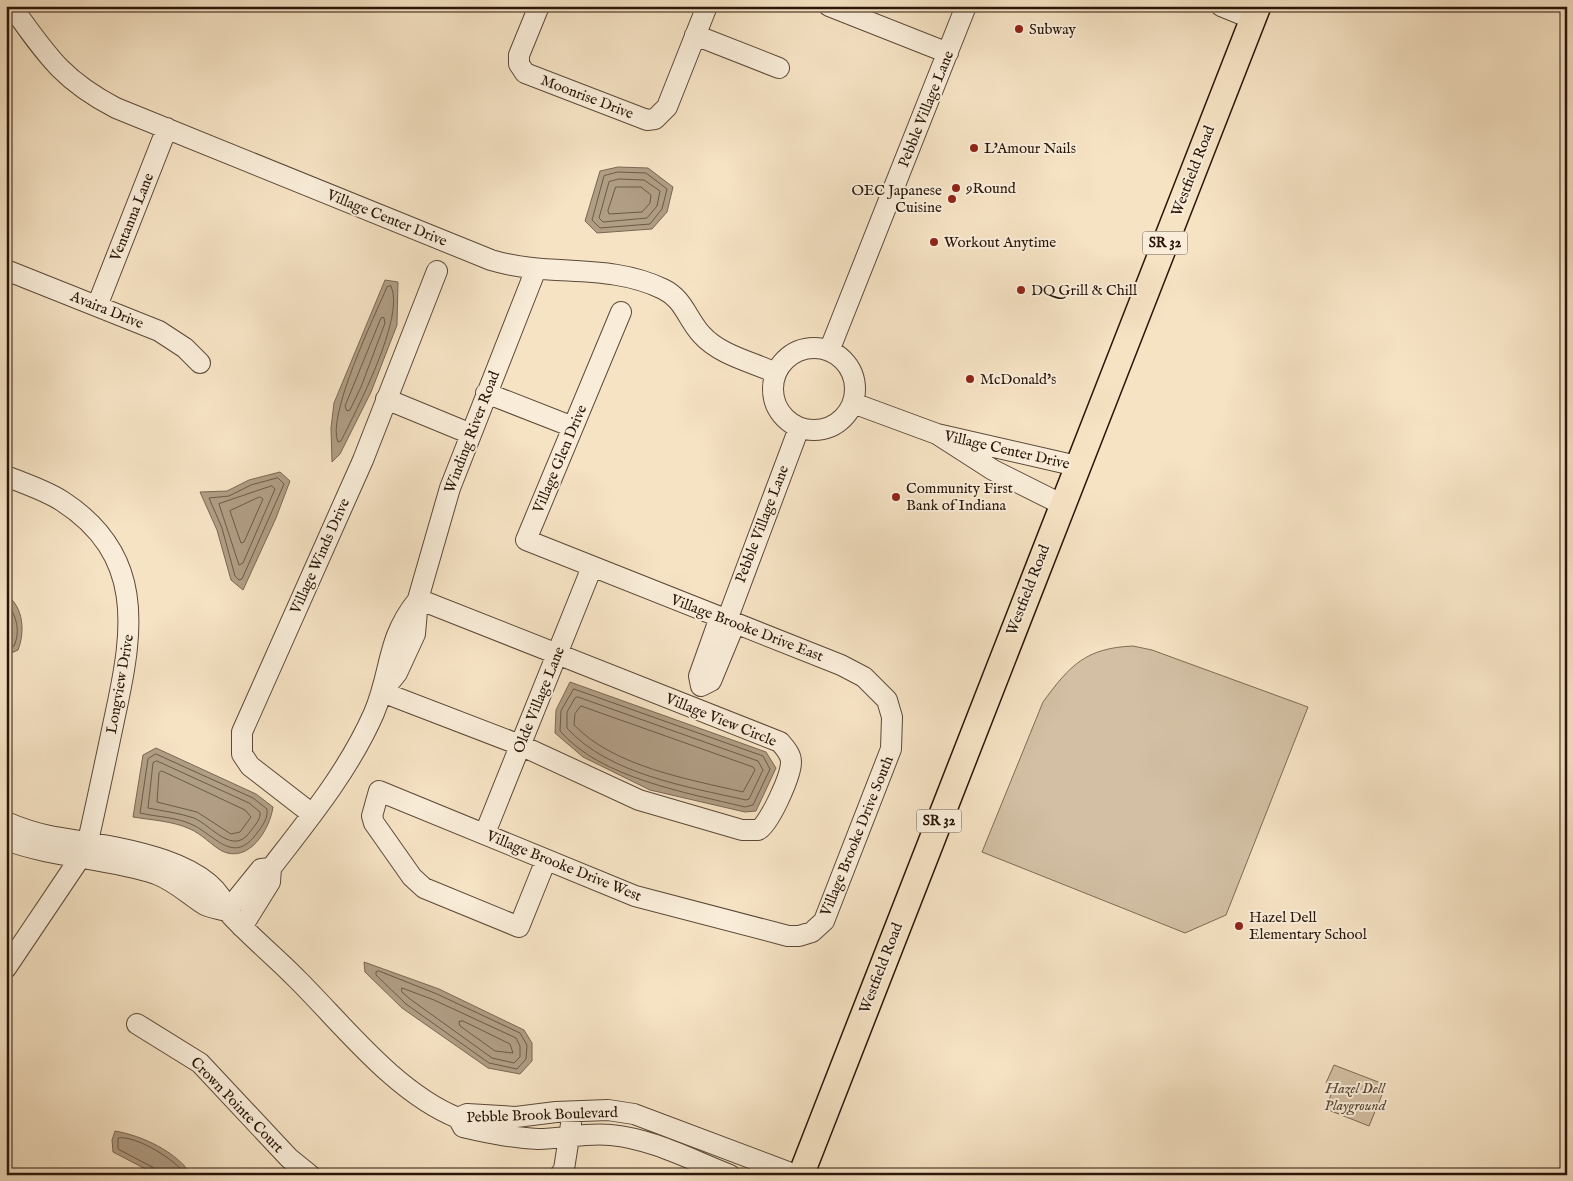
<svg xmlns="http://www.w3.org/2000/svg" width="1573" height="1181" viewBox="0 0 1573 1181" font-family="'IM FELL English',serif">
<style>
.green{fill:#d3c0a4;stroke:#7e6b56}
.water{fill:#b09d84;stroke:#7a6753}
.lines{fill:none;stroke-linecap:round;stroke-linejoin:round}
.shore{stroke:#6c5a46;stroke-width:1}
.minor-casing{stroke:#5c4938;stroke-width:22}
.major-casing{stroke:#291609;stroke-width:28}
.minor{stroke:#f9edd9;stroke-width:20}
.major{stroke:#f6e3c4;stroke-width:25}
.poi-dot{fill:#8f2418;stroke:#f9edd9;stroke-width:2}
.labels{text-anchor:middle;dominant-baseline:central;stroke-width:4;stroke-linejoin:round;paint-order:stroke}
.shield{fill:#f9edd9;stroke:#675647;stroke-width:1}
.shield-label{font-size:14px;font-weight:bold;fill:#291609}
.poi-label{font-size:15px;fill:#291609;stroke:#f9edd9;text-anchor:start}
.street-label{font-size:15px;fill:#291609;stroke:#f9edd9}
.park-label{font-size:15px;font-style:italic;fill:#5c4938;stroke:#f9edd9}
</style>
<rect width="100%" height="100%" fill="#f6e3c4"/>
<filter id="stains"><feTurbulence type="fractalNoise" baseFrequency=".004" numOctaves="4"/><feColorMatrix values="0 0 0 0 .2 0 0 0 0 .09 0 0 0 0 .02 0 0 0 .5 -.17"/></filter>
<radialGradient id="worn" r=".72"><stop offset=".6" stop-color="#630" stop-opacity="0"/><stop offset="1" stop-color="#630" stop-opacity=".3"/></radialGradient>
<path class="green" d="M 1133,646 L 1152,650 L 1308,707 L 1226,915 L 1185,933 L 982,852 L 1043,702 C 1070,665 1086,648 1133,646 Z
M 1334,1065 L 1386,1085 L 1369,1126 L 1326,1109 L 1334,1086 L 1326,1083 Z"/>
<path class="water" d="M 618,167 L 648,168 L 673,187 L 667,212 L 652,229 L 597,233 L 585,221 L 600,171 Z
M 385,280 L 398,282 L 397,325 L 371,392 L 340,454 L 332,462 L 331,428 L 334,403 Z
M 280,472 L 290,481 L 276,518 L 243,590 L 231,580 L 217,530 L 200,492 L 227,491 L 249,480 Z
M 6,595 C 24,606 25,633 18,650 L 7,655 Z
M 570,682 L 766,752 L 776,768 L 756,811 L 745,812 L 650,790 L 583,757 L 555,733 L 556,710 Z
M 156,748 L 256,794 L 273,807 C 270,829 249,864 222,851 C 211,845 202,834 190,829 C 173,821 151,820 133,817 L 143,755 Z
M 364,962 L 439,989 L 524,1030 L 532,1043 L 532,1061 L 520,1074 L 488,1068 L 402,1008 L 365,972 Z
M 115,1131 C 143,1136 175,1151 192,1175 L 157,1175 L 113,1152 L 112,1140 Z"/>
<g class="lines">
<path class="shore" d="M 618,172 L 646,173 L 667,189 L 662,209 L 650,224 L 600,228 L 592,220 L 604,176 Z
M 619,179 L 644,180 L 660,191 L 657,206 L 647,218 L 603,222 L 599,218 L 609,182 Z
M 616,187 L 641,187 L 651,195 L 650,203 L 642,212 L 609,214 L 608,211 Z
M 391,286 C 406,316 356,411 341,441 L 338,442 C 326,417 375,315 387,287 Z
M 384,318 L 385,323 L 361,387 L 350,410 L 347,411 L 345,406 L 381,318 Z
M 278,478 L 284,484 L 242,579 L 239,580 L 235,576 L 222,528 L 209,498 L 229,496 L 251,485 Z
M 272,486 L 275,489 L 243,563 L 239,565 L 219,504 Z
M 260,497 L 263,499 L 244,542 L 241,543 L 230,511 Z
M 6,601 C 16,615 21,630 14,646 L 6,650
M 574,689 L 763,756 L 770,769 L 753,805 L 745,807 C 688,793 600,778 560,731 L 561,711 Z
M 578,697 L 758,761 L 763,770 L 749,799 L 746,800 C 688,787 608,774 567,728 L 567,712 L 575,698 Z
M 581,706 L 753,767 L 755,770 L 743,792 C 688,779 615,767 574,725 L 575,714 Z
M 156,754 L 253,798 L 267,809 C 268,819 263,825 257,833 C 234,865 217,837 193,825 C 177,817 157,817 140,813 L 148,759 Z
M 157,761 L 249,803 L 260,812 C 261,820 254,826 250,832 C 233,856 212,826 194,818 C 179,813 163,811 148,808 L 153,763 Z
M 162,771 L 245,810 L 251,817 L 240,832 L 231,834 L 197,812 L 157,802 L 159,773 Z
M 379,971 L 437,994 L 520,1033 L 527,1045 L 526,1059 L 517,1069 L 489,1063 L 406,1004 L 376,975 L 376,972 Z
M 402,988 L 434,1000 L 516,1038 L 520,1046 L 520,1057 L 514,1063 L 492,1058 L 410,999 L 402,992 Z
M 463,1021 L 510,1044 L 513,1053 L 495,1051 L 460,1026 L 459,1022 Z
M 157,1175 L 154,1168 L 118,1149 L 118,1138 C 136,1135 176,1160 186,1175"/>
<defs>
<path id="minor" d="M 539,6 L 519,55 L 519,64 L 525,73 L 647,120 L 655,119 L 667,107 L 707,6
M 829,6 L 948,53
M 1221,6 L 1253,19
M 15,11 C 48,57 64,81 116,108 L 491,260 C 550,278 607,262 663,289 C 684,299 687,319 702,335 C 720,355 752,362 776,373
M 695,35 L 779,68
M 6,270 L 159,331 L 185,348 L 200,363
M 97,306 L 167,128
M773 389a41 41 0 1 1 82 0a41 41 0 1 1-82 0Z
M 829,351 L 966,6
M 486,393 L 573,427
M 386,399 L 471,434
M 853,403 L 937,434
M 6,476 C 25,484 45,490 62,501 C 144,554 134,628 116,711 C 107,754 98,797 88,841 L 80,858 L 6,968
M 1061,504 L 993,470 L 937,434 L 1077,466
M 720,617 L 699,676 L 701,686 L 711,681 L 735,623
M 727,620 L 799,428
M 382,692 L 520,745 L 639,800 L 742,830 L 758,830 C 769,825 791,776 791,762 C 791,754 785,748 780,742 L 418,599
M 382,692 L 397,673 L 415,634 L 418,599 L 450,488 L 536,269
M 312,814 L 250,766 L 242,754 L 242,732 L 363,460 L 437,271
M 6,822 C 20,828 35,833 50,836 C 98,845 212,855 227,911 C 220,909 211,908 205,905 C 189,895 175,881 156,874 C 107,858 55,858 6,840
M 485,833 L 592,567
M 546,860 L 519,927 L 424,888 L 412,877 L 374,823 L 372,816 L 379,791 L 635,896 L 788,936 L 799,936 L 812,932 L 824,921 L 891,749 L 892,717 L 887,700 L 864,677 L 841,665 L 526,540 L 621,312
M 271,868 C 309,819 349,770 374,713 C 392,670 386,640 417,601
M 242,927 L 270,882 L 271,868 L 261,869 L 227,911 C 249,936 275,956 298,980 C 345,1027 396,1093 458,1118
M 137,1024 L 200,1063 L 289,1158 L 310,1175
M 560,1175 L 564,1169 L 571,1124
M 730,1175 C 691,1160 653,1139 611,1135 C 587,1132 562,1139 538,1139 C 513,1138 488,1133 463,1127 L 458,1118 L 467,1114 L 516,1117 L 556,1112 L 608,1110 L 634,1114 L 796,1175"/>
<path id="major" d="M 801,1175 L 1258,6"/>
</defs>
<use href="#minor" class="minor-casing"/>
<use href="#major" class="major-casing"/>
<use href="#minor" class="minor"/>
<use href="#major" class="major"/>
</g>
<g class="poi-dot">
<circle cx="1019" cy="29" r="5"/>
<circle cx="974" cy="148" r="5"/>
<circle cx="956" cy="188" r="5"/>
<circle cx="952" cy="199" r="5"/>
<circle cx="934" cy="242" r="5"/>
<circle cx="1021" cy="290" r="5"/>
<circle cx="970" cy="379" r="5"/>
<circle cx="896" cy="497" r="5"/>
<circle cx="1239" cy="926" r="5"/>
</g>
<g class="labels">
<g class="shield">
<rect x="1142.5" y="231.5" width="45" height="23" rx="4"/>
<rect x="916.5" y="809.5" width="45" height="23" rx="4"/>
</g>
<g class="shield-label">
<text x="1165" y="243">SR 32</text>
<text x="939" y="821">SR 32</text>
</g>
<g class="poi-label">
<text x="1029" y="29">Subway</text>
<text x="984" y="148">L'Amour Nails</text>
<text x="966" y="188">9Round</text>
<text x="942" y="190" text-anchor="end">OEC Japanese<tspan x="942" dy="17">Cuisine</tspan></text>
<text x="944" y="242">Workout Anytime</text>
<text x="1031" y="290">DQ Grill &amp; Chill</text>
<text x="980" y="379">McDonald's</text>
<text x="906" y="488">Community First<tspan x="906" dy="17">Bank of Indiana</tspan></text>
<text x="1249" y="917">Hazel Dell<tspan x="1249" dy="17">Elementary School</tspan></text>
</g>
<g class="street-label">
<text transform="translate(587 97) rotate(21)">Moonrise Drive</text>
<text transform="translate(926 109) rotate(-68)">Pebble Village Lane</text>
<text transform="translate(1193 171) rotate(-69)">Westfield Road</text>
<text transform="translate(132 217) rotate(-68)">Ventanna Lane</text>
<text transform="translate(387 218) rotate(22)">Village Center Drive</text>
<text transform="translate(107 310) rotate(22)">Avaira Drive</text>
<text transform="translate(472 432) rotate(-69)">Winding River Road</text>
<text transform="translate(1007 450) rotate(13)">Village Center Drive</text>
<text transform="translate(560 459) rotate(-67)">Village Glen Drive</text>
<text transform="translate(762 524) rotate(-69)">Pebble Village Lane</text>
<text transform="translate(320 556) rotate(-66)">Village Winds Drive</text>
<text transform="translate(1028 590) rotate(-69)">Westfield Road</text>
<text transform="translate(747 628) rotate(21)">Village Brooke Drive East</text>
<text transform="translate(120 684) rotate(-80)">Longview Drive</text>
<text transform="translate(539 700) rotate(-68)">Olde Village Lane</text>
<text transform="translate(721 720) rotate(22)">Village View Circle</text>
<text transform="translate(857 836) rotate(-68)">Village Brooke Drive South</text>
<text transform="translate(564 866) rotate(22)">Village Brooke Drive West</text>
<text transform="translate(881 968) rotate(-69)">Westfield Road</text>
<text transform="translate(237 1105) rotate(46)">Crown Pointe Court</text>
<text transform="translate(542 1115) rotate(-2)">Pebble Brook Boulevard</text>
</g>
<g class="park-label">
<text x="1355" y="1088">Hazel Dell<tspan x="1355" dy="17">Playground</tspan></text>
</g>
</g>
<rect width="1573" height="1181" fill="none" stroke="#f6e3c4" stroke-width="25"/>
<rect x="8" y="8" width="1558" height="1166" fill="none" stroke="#291609" stroke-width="2.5"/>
<rect x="12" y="12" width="1548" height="1156" fill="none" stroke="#291609"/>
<rect width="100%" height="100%" filter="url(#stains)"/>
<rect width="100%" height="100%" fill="url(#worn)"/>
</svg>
